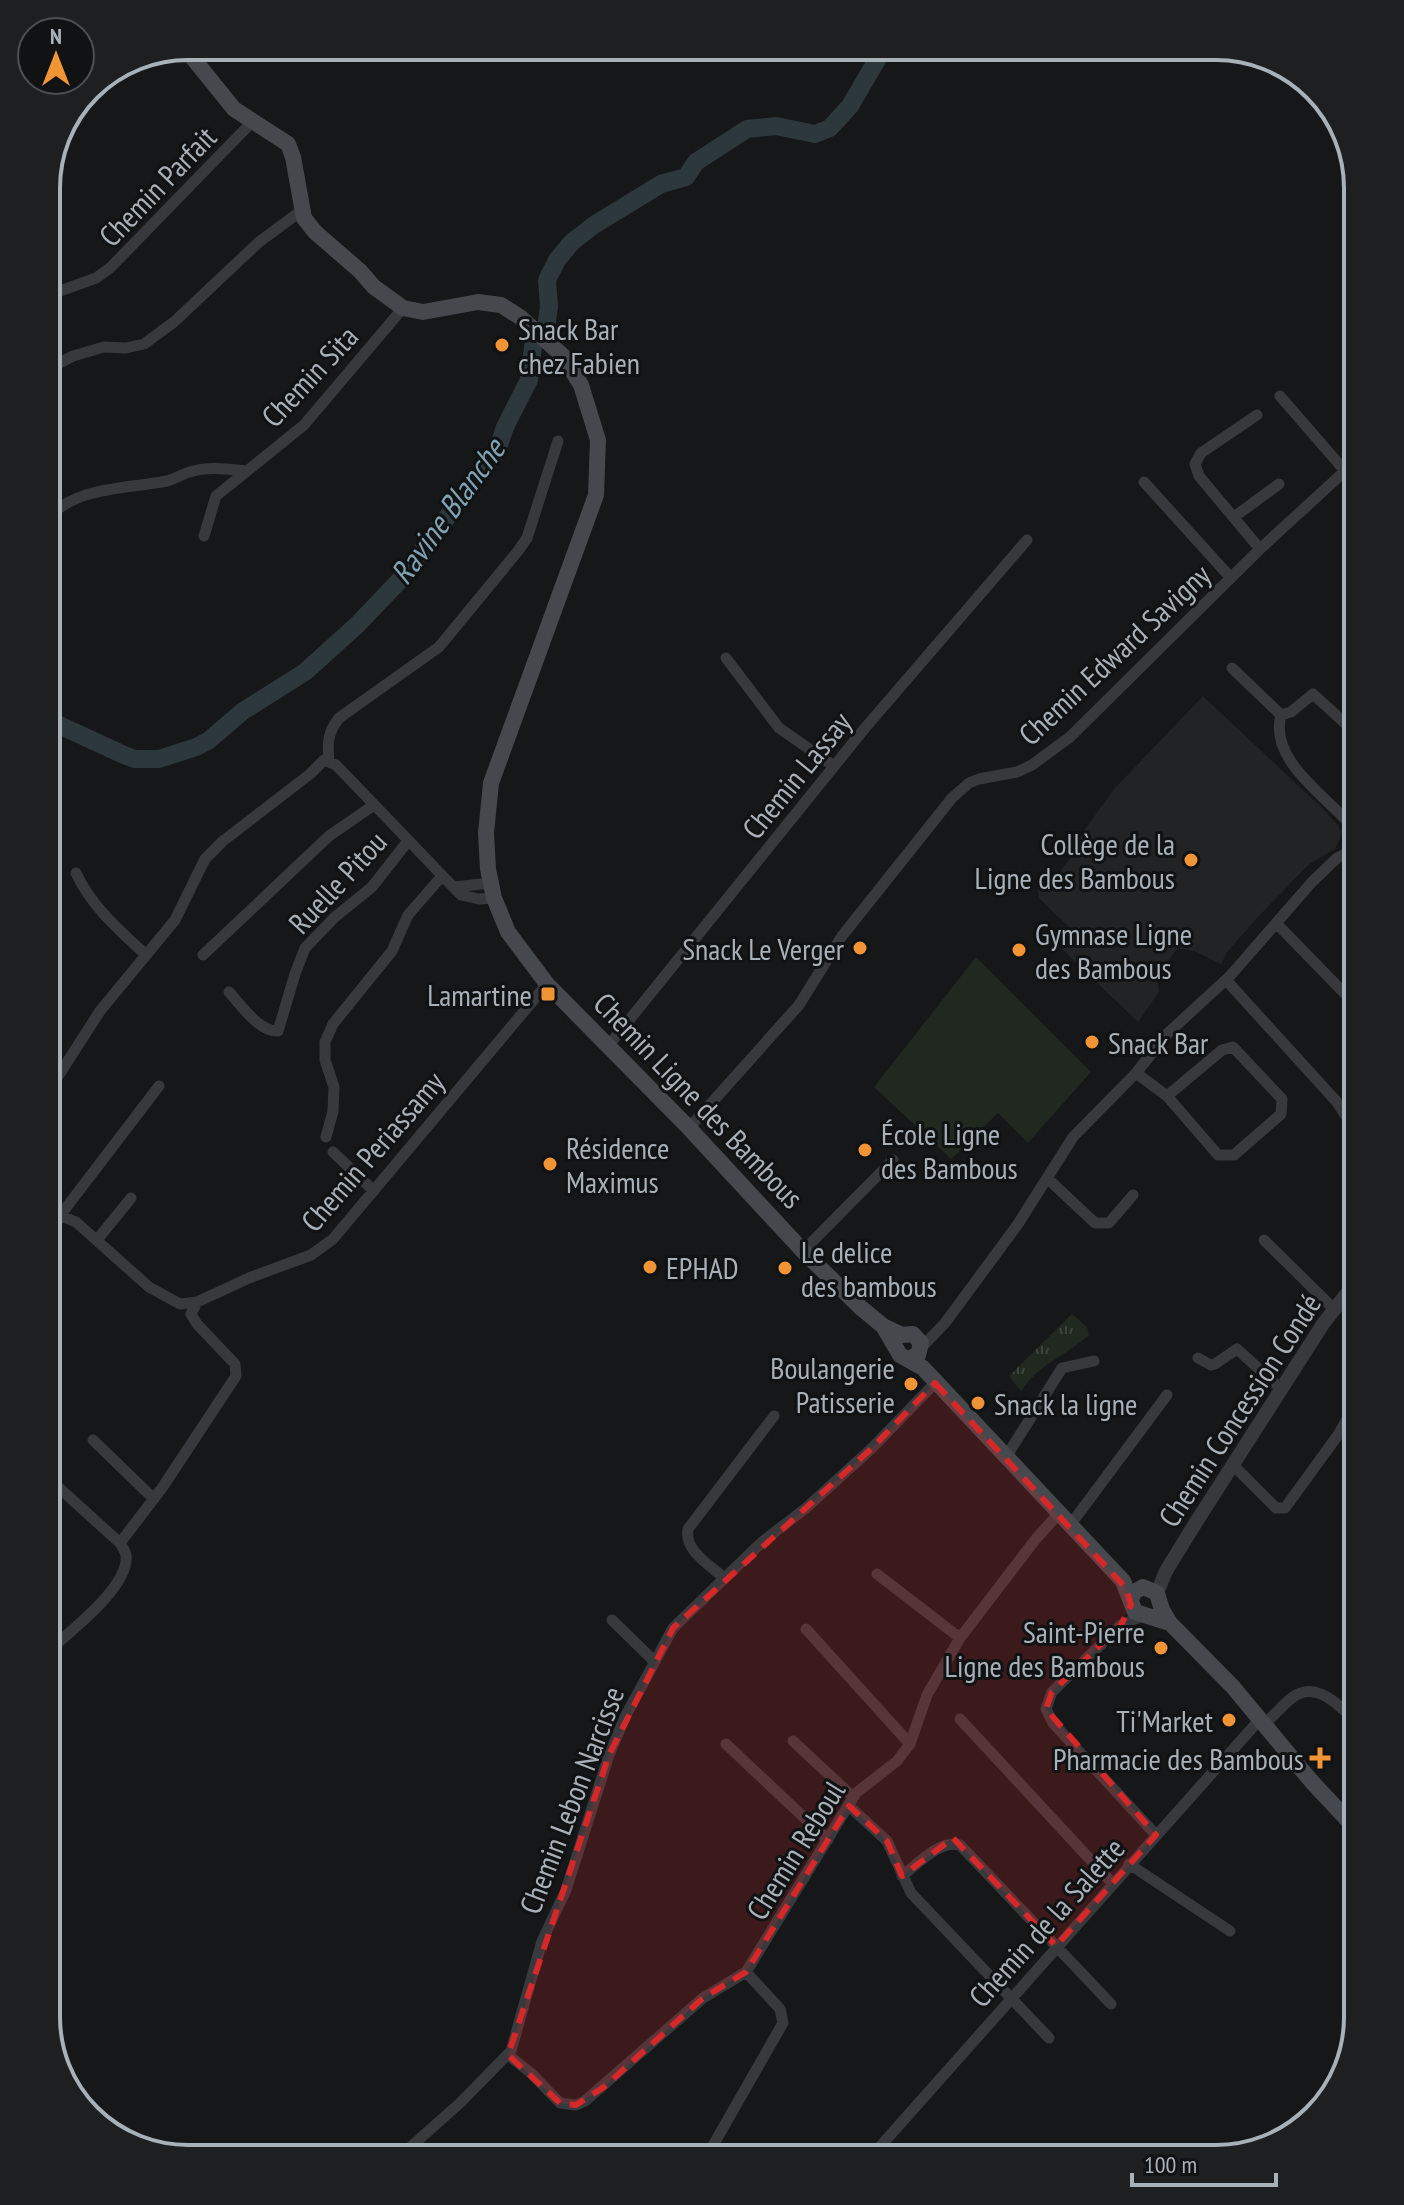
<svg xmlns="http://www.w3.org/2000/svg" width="1404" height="2205" viewBox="0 0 1404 2205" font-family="'PT Sans Narrow',sans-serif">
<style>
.built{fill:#222325}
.green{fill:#202820}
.park{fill:url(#park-tufts)}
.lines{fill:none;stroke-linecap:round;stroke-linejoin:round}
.river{stroke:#2c383c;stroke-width:18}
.minor{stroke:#37393d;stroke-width:11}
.tertiary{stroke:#37393d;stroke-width:14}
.secondary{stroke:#45484d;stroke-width:16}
.marked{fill:#d62828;fill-opacity:0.2;stroke:#d62828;stroke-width:6;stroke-dasharray:16 10;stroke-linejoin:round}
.poi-dot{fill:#f19435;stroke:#111213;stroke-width:3}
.labels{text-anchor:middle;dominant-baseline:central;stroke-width:6;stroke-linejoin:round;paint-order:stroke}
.street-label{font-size:30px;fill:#a8b0b8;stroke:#111213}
.poi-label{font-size:30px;fill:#a8b0b8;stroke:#111213;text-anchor:start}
.water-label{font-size:32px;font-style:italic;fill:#80a3b3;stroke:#111213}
.rim{fill:none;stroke:#a8b0b8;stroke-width:4}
</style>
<defs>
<pattern id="park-tufts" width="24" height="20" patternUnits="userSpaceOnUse" patternTransform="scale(2)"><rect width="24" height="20" fill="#202820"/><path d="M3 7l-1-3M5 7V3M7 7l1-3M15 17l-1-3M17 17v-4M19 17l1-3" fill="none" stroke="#3e453e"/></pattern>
</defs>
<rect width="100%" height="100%" fill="#161718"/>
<path class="built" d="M 1203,696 L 1322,808 L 1338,825 L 1341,832 L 1340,838 L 1335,849 L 1309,864 L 1258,917 L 1227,952 L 1221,964 L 1194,951 L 1178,948 L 1157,975 L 1159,992 L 1138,1022 L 1062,949 L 1077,935 L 1039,898 L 1038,890 L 1053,881 L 1071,857 L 1075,843 L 1114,789 Z"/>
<path class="green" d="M 976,957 L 1091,1072 L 1028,1143 L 998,1113 L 951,1159 L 874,1087 Z"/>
<path class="park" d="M 1072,1314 L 1087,1327 L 1089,1335 C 1064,1357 1042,1362 1021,1391 L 1009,1376 Z"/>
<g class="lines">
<path class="river" d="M 46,719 L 124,755 L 135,759 L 159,759 L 196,747 L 208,741 L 243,711 L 305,672 L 357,625 L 400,580 L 497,451 L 505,427 L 529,380 L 533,347 L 537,337 L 546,327 L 549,307 L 547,280 L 557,260 L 572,242 L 594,225 L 661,184 L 686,177 L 696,162 L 747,129 L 776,126 L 815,134 L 830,128 L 850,106 L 885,46"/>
<path class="minor" d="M 46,296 L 96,278 L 110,268 L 253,121
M 46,370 L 73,356 L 104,347 L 126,348 L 144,344 L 174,322 L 259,242 L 301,211
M 1280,396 L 1345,471
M 1257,415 L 1201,453 L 1195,464 L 1199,476 L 1260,549
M 1144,482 L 1231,578
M 1234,517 L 1279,484
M 46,521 C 73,486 127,489 167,481 C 175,479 182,474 190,472 C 207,466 228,469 246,471
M 204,536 L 216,496 L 304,425 L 403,308
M 726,658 L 779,728 L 834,766
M 1232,668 L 1281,715
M 1281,715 C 1269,759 1323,794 1349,823
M 1281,715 L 1291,712 L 1313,694 L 1358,735
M 329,760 C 327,743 328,732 339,718 L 439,647 L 518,551 L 527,538 L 558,441
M 1358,846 L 1350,840 C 1344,830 1348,821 1358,817
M 76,873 C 92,907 118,929 145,954
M 454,887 L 491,883
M 1276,923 L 1350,999 L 1358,991
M 203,955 L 329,836 L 374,805
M 1226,980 L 1336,1101 L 1358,1134
M 229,992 C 241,1005 259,1032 278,1031 L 295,974 L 305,948 L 335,917 L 372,887 L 408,841
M 609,1045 L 865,728 L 1027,540
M 1136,1073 L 1167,1096 L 1218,1155 L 1234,1155 L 1281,1114 L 1282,1099 L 1233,1047 L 1222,1050 L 1167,1096
M 46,1095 L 100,1011 L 175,920 L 205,859 L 223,841 L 310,774 L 324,760 L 336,765 L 461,895 L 479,899 L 494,898
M 689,1128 L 799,1005 L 842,936 L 952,798 L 969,783 L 979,779 L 1017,772 L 1032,765 L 1070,737 L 1260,549 L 1358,459
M 326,1137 L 333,1111 L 334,1087 L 325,1060 L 325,1042 L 333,1024 L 392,951 L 408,915 L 442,876
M 333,1152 L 374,1191
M 1047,1178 L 1095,1223 L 1109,1223 L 1133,1195
M 46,1210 L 76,1222 L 149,1287 L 180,1304 L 197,1302 L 249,1278 L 311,1255 L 333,1239 L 547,984
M 46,1234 L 159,1086
M 97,1240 L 131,1198
M 1264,1240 L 1334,1309
M 803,1251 L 893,1160
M 922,1347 L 945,1323 L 1018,1224 L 1073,1137 L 1136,1073 L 1168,1033 L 1230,976 L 1312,882 L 1337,858 L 1358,847
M 1198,1358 L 1211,1365 L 1215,1364 L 1237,1349 L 1281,1389
M 93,1440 L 154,1499
M 1006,1457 L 1062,1368 L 1094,1361
M 1233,1465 L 1276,1508 L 1285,1508 L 1338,1435 L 1358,1400
M 46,1476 L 120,1543
M 1071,1524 L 1167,1395
M 877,1574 L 960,1638
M 724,1578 C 709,1564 684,1551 688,1529 L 774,1416
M 1142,1616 L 1121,1625 L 1052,1692 L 1046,1709 L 1053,1723 L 1156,1835
M 612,1620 L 654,1661
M 806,1629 L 910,1744
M 46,1653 C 68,1633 130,1587 126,1555 C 125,1550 122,1547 120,1543 L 162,1488 L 236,1376 L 235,1364 L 197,1324 L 191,1314 L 197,1302
M 960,1719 L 1112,1883
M 1265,1724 C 1287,1703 1301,1677 1333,1701 C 1341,1707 1348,1715 1358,1720
M 793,1741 L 853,1797
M 726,1744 L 828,1840
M 849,1806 L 887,1841 L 911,1893 L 1049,2038
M 1129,1864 L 1230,1931
M 902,1876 C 917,1865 940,1839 960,1845 L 1111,2004
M 508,2055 L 531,2073 L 560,2103 L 576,2105 L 585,2101 L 703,1998 L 746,1972 L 856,1793 L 897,1761 L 910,1744 L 927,1695 L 960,1638 L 1035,1540 L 1060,1512
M 707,2156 L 783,2023 L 780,2009 L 746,1972
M 397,2159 L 460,2103 L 511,2051 L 542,1941 L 566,1890 L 609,1755 L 626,1715 L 673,1628 L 762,1542 L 806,1508 L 871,1449 L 935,1383
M 869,2159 L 1261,1718"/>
<path class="tertiary" d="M 1157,1593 L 1166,1571 L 1193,1527 L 1323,1324 L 1358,1279"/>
<path class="secondary" d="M 184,47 L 234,109 L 288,144 L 293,157 L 304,218 L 315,232 L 360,271 L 374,287 L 403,308 L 423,312 L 478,302 L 501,305 L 520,317 L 563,356 L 581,385 L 598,440 L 596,495 L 491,783 L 486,833 L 488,869 L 494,898 L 508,932 L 547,984 L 689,1128 L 803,1251 L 860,1307 L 883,1326 L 902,1335
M 883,1326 L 900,1355 L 923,1368 L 1123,1581 L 1135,1612 L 1170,1623
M 902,1335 L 913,1334 L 921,1343 L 918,1355 L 907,1359
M 1131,1600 L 1134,1592 L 1143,1587 L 1157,1593 L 1162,1610 L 1170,1623 L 1233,1687 L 1312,1782 L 1358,1831"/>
</g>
<path class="marked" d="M 935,1383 L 1126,1588 L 1131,1605 L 1121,1625 L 1052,1692 L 1046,1709 L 1156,1835 L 1056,1946 L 953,1838 L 902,1876 L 887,1841 L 849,1806 L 746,1972 L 703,1998 L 604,2087 L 576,2105 L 560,2103 L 508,2055 L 609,1755 L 673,1628 L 871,1449 Z"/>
<g class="poi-dot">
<circle cx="502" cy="345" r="8"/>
<circle cx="1191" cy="860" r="8"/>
<circle cx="860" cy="948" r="8"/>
<circle cx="1019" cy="950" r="8"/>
<rect x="540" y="986" width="16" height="16" rx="4"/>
<circle cx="1092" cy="1042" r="8"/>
<circle cx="865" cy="1150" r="8"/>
<circle cx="550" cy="1164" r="8"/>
<circle cx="650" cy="1267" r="8"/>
<circle cx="785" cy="1268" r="8"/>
<circle cx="911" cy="1384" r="8"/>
<circle cx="978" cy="1403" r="8"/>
<circle cx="1161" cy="1648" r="8"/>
<circle cx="1229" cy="1720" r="8"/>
<path d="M1316 1746h8v8h8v8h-8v8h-8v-8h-8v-8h8z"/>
</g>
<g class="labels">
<g class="street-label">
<text transform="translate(157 186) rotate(-46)">Chemin Parfait</text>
<text transform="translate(309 376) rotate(-47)">Chemin Sita</text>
<text transform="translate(1114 654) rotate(-43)">Chemin Edward Savigny</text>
<text transform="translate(796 775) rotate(-51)">Chemin Lassay</text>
<text transform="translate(337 882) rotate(-47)">Ruelle Pitou</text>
<text transform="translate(699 1100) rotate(46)">Chemin Ligne des Bambous</text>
<text transform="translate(372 1151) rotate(-49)">Chemin Periassamy</text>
<text transform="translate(1239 1410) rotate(-57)">Chemin Concession Condé</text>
<text transform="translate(571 1800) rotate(-69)">Chemin Lebon Narcisse</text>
<text transform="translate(795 1850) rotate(-58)">Chemin Reboul</text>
<text transform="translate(1046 1922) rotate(-48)">Chemin de la Salette</text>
</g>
<g class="poi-label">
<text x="518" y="328">Snack Bar<tspan x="518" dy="34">chez Fabien</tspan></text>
<text x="1175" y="843" text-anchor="end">Collège de la<tspan x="1175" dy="34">Ligne des Bambous</tspan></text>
<text x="1035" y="933">Gymnase Ligne<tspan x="1035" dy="34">des Bambous</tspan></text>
<text x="844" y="948" text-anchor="end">Snack Le Verger</text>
<text x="532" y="994" text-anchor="end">Lamartine</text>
<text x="1108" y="1042">Snack Bar</text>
<text x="881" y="1133">École Ligne<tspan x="881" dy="34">des Bambous</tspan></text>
<text x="566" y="1147">Résidence<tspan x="566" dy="34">Maximus</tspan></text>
<text x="801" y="1251">Le delice<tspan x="801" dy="34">des bambous</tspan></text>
<text x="666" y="1267">EPHAD</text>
<text x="895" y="1367" text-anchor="end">Boulangerie<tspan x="895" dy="34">Patisserie</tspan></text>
<text x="994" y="1403">Snack la ligne</text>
<text x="1145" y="1631" text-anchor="end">Saint-Pierre<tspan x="1145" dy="34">Ligne des Bambous</tspan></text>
<text x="1213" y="1720" text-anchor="end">Ti'Market</text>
<text x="1304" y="1758" text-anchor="end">Pharmacie des Bambous</text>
</g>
<g class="water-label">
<text transform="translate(447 511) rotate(-54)">Ravine Blanche</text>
</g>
</g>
<path d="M0 0H1404V2205H0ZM188 60H1216A128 128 0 0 1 1344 188V2017A128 128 0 0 1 1216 2145H188A128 128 0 0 1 60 2017V188A128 128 0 0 1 188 60Z" fill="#1d1f20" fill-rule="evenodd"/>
<path class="rim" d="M188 60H1216A128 128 0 0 1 1344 188V2017A128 128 0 0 1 1216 2145H188A128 128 0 0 1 60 2017V188A128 128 0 0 1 188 60Z"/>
<g transform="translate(56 56)"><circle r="38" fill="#111213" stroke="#4d5155" stroke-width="2"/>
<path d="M0-6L14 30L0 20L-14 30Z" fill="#f19435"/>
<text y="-12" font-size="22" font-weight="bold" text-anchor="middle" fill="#a8b0b8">N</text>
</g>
<path d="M1132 2173v12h144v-12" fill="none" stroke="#a8b0b8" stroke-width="4"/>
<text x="1144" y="2173" font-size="24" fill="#a8b0b8" stroke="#111213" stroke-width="6" paint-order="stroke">100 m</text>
</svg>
